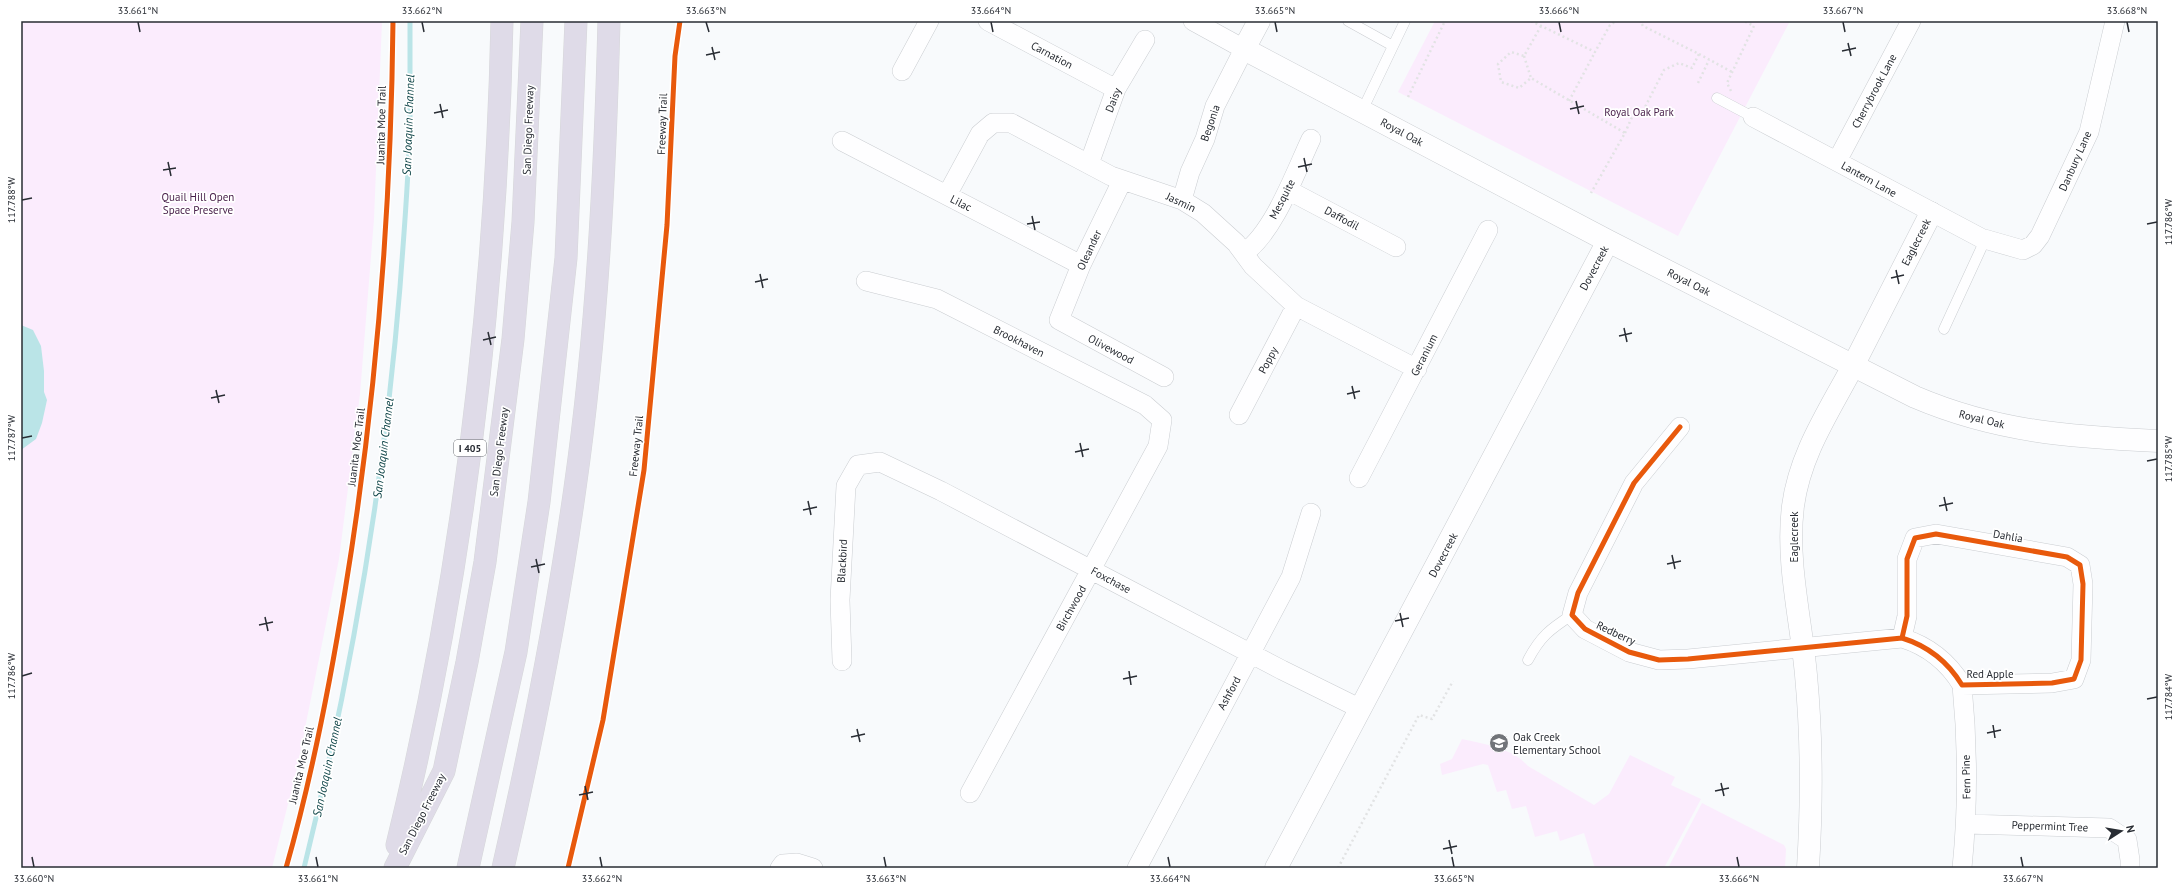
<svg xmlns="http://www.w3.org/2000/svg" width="2179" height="889" viewBox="0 0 2179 889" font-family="'PT Sans',sans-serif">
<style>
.green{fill:#fbecfd}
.water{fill:#bae4e7}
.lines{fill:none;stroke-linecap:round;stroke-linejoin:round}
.stream{stroke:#bae4e7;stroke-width:5}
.lane-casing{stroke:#cacdd1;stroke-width:11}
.street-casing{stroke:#cacdd1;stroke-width:20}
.secondary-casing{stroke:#cacdd1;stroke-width:23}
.highway-casing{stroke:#d6d7d9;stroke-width:23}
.path{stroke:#e2e3e4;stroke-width:2.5;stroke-dasharray:2 3;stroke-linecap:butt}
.lane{stroke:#fefeff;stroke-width:10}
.street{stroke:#fefeff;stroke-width:19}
.secondary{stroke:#fefeff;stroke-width:22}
.highway{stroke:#dfdbe8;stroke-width:22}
.cycleway-casing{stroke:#fff;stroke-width:8}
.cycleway{stroke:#e8590c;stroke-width:5}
.ticks{fill:none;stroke:#282c33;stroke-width:1.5}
.labels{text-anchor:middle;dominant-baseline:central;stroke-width:3.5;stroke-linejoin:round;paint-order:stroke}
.shield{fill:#fff;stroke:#686b70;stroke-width:1}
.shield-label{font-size:10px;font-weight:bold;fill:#282c33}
.street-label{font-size:11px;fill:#282c33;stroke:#fff}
.park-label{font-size:11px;fill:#461d48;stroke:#fff}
.poi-label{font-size:11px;fill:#282c33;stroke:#fff;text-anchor:start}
.water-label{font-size:12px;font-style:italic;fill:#0c4346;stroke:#fff}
.neatline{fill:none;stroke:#282c33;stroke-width:1.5}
.ticks-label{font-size:10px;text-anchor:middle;fill:#282c33}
</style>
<rect width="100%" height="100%" fill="#f8fafc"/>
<path class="green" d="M 21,21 L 382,21 L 374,219 L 360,394 L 339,559 L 297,768 L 272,868 L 21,868 Z
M 1435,21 L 1790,21 L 1678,236 L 1398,92 Z
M 1462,739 C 1485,744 1512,748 1528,766 L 1594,805 L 1609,794 L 1630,755 L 1675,777 L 1671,785 L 1701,799 L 1664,868 L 1595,868 L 1584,833 L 1560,841 L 1557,831 L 1535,837 L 1526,806 L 1512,809 L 1506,790 L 1497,792 L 1488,765 L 1483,764 L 1442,775 L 1440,764 L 1452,759 Z
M 1702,803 L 1784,845 L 1786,849 L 1785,868 L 1668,868 Z"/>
<path class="water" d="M 21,325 L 33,330 L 41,346 L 44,371 L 44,392 L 47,400 L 42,423 L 36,439 L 21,450 Z"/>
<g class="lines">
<path class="stream" d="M 304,868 C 351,677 384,483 400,287 C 404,232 409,176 410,120 C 410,87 410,54 410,21"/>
<defs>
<path id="lane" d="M 1348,21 L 1393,46
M 1717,98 L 1753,117
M 1362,111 L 1405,21
M 1944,329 L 1985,240
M 1528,660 C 1540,637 1550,629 1572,615"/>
<path id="street" d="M 988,21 L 1116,89
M 902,71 L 929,21
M 1753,117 L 1981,238 L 2023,250 L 2033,245 L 2040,236 L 2089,132 L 2115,21
M 842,141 L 1081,265
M 1837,161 L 1911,21
M 1089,164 L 1116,89 L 1145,40
M 1122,181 L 1081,265 L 1059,320 L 1164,377
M 1288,190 L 1396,247
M 947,195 L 980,134 L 993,123 L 1011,123 L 1111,176 L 1182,200 L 1203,213 L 1236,243 L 1253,266 L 1296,306 L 1417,369
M 1182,200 L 1190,172 L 1205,139 L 1215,106 L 1244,49 L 1193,21
M 1244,253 C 1274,232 1295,173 1311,139
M 866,281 L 937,299 L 1145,405 L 1162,420 L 1158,446 L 970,793
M 1239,415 L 1296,306
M 1680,427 L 1634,483 L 1578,593 L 1572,615 L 1585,629 L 1629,652 L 1659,660 L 1688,659 L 1902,638 C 1928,646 1948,662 1962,685 L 2052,683 L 2074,679 L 2081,660 L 2083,584 L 2080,565 L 2067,557 L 1936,534 L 1915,538 L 1907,559 L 1907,616 L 1902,638
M 1359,478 L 1488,230
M 842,661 L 840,600 L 846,486 L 858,465 L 880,462 L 941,491 L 1282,670 L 1361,709
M 1966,824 L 2109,828 L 2127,840 L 2130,860 L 2130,868
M 780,868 L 783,864 L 797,863 L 813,868
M 1137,868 L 1291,577 L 1311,513
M 1962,868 C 1968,808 1968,746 1962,685"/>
<path id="secondary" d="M 1259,21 L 1244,49 L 1608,241 L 1915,397 C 1997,432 2071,437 2158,441
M 1276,868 L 1608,241
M 1808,868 C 1812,803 1812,739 1806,675 C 1801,619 1786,562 1793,506 C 1800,453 1830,410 1854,364 C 1880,314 1905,263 1931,213"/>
<path id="highway" d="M 397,845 C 463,576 496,298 502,21
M 395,868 L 444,771 L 467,662 L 485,562 L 513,339 L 523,222 L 532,21
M 468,868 L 516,652 L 539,502 L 566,258 L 576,21
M 503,868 C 532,742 557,616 575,488 C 597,334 605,177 609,21"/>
</defs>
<use href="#lane" class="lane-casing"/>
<use href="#street" class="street-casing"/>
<use href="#secondary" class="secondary-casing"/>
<use href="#highway" class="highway-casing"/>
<path class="path" d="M 1531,21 L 1595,52 L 1610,25 L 1616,21
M 1541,26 L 1524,56 L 1511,52 L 1498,64 L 1501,82 L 1519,88 L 1531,78 L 1625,133 L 1591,193
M 1699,54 L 1732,72
M 1524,56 L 1531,78
M 1698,83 L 1709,60
M 1731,91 L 1727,83 L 1754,26 L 1744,21
M 1408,97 L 1445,21
M 1569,101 L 1595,52
M 1625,133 L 1632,117 L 1643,111 L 1664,70 L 1679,63 L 1692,68 L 1699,54 L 1643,26 L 1640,21
M 1338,868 L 1419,715 L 1432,719 L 1453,681"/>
<use href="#lane" class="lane"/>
<use href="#street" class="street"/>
<use href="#secondary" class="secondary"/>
<use href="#highway" class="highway"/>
<defs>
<path id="cycleway" d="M 1680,427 L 1634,483 L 1578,593 L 1572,615 L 1585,629 L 1629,652 L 1659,660 L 1688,659 L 1902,638 C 1928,646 1948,662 1962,685 L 2052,683 L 2074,679 L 2081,660 L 2083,584 L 2080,565 L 2067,557 L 1936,534 L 1915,538 L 1907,559 L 1907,616 L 1902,638
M 286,868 C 312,777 330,684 345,591 C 376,402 391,212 393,21
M 568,868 L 603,720 L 644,470 L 667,225 L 675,56 L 680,21"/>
</defs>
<use href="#cycleway" class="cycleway-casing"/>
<use href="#cycleway" class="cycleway"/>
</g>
<path class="ticks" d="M 138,22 L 140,32M 422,22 L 424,32M 706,22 L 709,32M 991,22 L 993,32M 1275,22 L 1277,32M 1559,22 L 1561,32M 1843,22 L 1845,32M 2127,22 L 2129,32M 1848,43 L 1851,56M 712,47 L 715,60M 1842,51 L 1856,48M 706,55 L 720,52M 1576,101 L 1579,114M 440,104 L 443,118M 1570,109 L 1584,106M 434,113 L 448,110M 1304,158 L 1307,172M 168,162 L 171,176M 1298,167 L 1312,164M 163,170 L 176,168M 22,200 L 32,198M 1032,216 L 1035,230M 1027,224 L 1040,222M 2147,224 L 2157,222M 1896,270 L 1899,284M 760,274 L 763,288M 1891,278 L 1904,275M 755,282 L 768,279M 1624,328 L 1627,342M 488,332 L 491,345M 1619,336 L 1632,333M 483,340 L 496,337M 1352,386 L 1355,399M 216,390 L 219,403M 1347,394 L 1360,391M 211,398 L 225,395M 22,438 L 32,436M 1080,443 L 1083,457M 1075,452 L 1089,449M 2147,461 L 2157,459M 1944,497 L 1947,511M 808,501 L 811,515M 1939,506 L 1953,503M 803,510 L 817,507M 1672,555 L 1675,569M 536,559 L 539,573M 1667,564 L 1681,561M 531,567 L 545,564M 1400,613 L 1403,627M 265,617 L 268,631M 1395,621 L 1409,618M 259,625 L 273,622M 1129,671 L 1131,685M 22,676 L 32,673M 1123,679 L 1137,676M 2147,699 L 2157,697M 1993,725 L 1995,738M 857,729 L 860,742M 1987,733 L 2001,730M 851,737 L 865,734M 1721,783 L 1724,796M 585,786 L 588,800M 1715,791 L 1729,788M 579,795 L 593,792M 1449,840 L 1452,854M 1443,849 L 1457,846M 32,857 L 34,867M 316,857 L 318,867M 600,857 L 602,867M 884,857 L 886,867M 1168,857 L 1170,867M 1452,857 L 1454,867M 1737,857 L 1739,867M 2021,857 L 2023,867"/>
<defs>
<symbol id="school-disc" viewBox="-11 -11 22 22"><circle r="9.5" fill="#717479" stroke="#fff"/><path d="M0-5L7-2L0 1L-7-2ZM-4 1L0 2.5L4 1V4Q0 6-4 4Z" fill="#fff"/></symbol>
</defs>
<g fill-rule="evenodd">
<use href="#school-disc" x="1488" y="732" width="22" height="22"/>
</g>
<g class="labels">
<rect class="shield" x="454" y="440" width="32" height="16" rx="3"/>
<g class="shield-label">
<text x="470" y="448">I 405</text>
</g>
<g class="street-label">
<text transform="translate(1052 55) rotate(28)">Carnation</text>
<text transform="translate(1874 91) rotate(-62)">Cherrybrook Lane</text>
<text transform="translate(1113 100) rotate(-69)">Daisy</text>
<text transform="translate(1210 123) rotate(-71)">Begonia</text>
<text transform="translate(662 124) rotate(-88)">Freeway Trail</text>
<text transform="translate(381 125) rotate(-89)">Juanita Moe Trail</text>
<text transform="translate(528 130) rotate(-88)">San Diego Freeway</text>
<text transform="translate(1402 132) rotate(28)">Royal Oak</text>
<text transform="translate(2075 161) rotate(-66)">Danbury Lane</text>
<text transform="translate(1869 179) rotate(29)">Lantern Lane</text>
<text transform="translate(1282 199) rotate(-63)">Mesquite</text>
<text transform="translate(1181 202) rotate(25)">Jasmin</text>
<text transform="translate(961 203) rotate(27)">Lilac</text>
<text transform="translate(1342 218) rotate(28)">Daffodil</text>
<text transform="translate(1916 242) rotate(-63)">Eaglecreek</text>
<text transform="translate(1089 250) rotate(-65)">Oleander</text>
<text transform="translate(1594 268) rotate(-62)">Dovecreek</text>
<text transform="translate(1689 282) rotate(27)">Royal Oak</text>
<text transform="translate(1019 341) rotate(27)">Brookhaven</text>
<text transform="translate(1111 349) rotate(28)">Olivewood</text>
<text transform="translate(1424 355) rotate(-63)">Geranium</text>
<text transform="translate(1268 360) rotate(-62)">Poppy</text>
<text transform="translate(1982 419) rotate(14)">Royal Oak</text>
<text transform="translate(636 446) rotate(-84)">Freeway Trail</text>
<text transform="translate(356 447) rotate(-83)">Juanita Moe Trail</text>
<text transform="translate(499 452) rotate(-83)">San Diego Freeway</text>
<text transform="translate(2008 536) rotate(10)">Dahlia</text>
<text transform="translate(1794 537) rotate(-90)">Eaglecreek</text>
<text transform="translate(1443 555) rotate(-62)">Dovecreek</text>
<text transform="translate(842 561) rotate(-87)">Blackbird</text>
<text transform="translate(1111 580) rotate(28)">Foxchase</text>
<text transform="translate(1071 608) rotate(-61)">Birchwood</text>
<text transform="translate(1616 633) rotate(25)">Redberry</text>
<text x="1990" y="674">Red Apple</text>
<text transform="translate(1229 693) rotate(-62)">Ashford</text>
<text transform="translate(301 765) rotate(-77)">Juanita Moe Trail</text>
<text transform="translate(1966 777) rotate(-91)">Fern Pine</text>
<text transform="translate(422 814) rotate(-63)">San Diego Freeway</text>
<text transform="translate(2050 826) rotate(2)">Peppermint Tree</text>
</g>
<g class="park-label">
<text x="1639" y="112">Royal Oak Park</text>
<text x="198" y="197">Quail Hill Open<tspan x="198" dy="13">Space Preserve</tspan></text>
</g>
<g class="poi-label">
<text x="1513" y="737">Oak Creek<tspan x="1513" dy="13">Elementary School</tspan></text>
</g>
<g class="water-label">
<text transform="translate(408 125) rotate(-88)">San Joaquin Channel</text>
<text transform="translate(383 448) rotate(-83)">San Joaquin Channel</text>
<text transform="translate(327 767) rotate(-78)">San Joaquin Channel</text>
</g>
</g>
<rect width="2179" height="889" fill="none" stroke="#ffffff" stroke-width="44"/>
<g transform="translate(2121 831) rotate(78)" stroke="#ffffff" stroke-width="3" paint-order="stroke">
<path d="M0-3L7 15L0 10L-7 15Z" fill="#282c33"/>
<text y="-6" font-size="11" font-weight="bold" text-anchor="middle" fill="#282c33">N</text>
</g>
<rect x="22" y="22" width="2135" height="845" class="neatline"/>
<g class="ticks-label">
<text x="138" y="14">33.661°N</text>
<text x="422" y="14">33.662°N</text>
<text x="706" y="14">33.663°N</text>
<text x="991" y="14">33.664°N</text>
<text x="1275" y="14">33.665°N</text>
<text x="1559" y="14">33.666°N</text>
<text x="1843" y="14">33.667°N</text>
<text x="2127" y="14">33.668°N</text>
<text transform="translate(11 200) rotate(-90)" y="4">117.788°W</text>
<text transform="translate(2168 222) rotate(-90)" y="4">117.786°W</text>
<text transform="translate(11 438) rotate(-90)" y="4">117.787°W</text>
<text transform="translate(2168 459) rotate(-90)" y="4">117.785°W</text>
<text transform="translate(11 676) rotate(-90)" y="4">117.786°W</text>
<text transform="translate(2168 697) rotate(-90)" y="4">117.784°W</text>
<text x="34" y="882">33.660°N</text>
<text x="318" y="882">33.661°N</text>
<text x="602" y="882">33.662°N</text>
<text x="886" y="882">33.663°N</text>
<text x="1170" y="882">33.664°N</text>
<text x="1454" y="882">33.665°N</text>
<text x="1739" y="882">33.666°N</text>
<text x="2023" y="882">33.667°N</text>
</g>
</svg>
